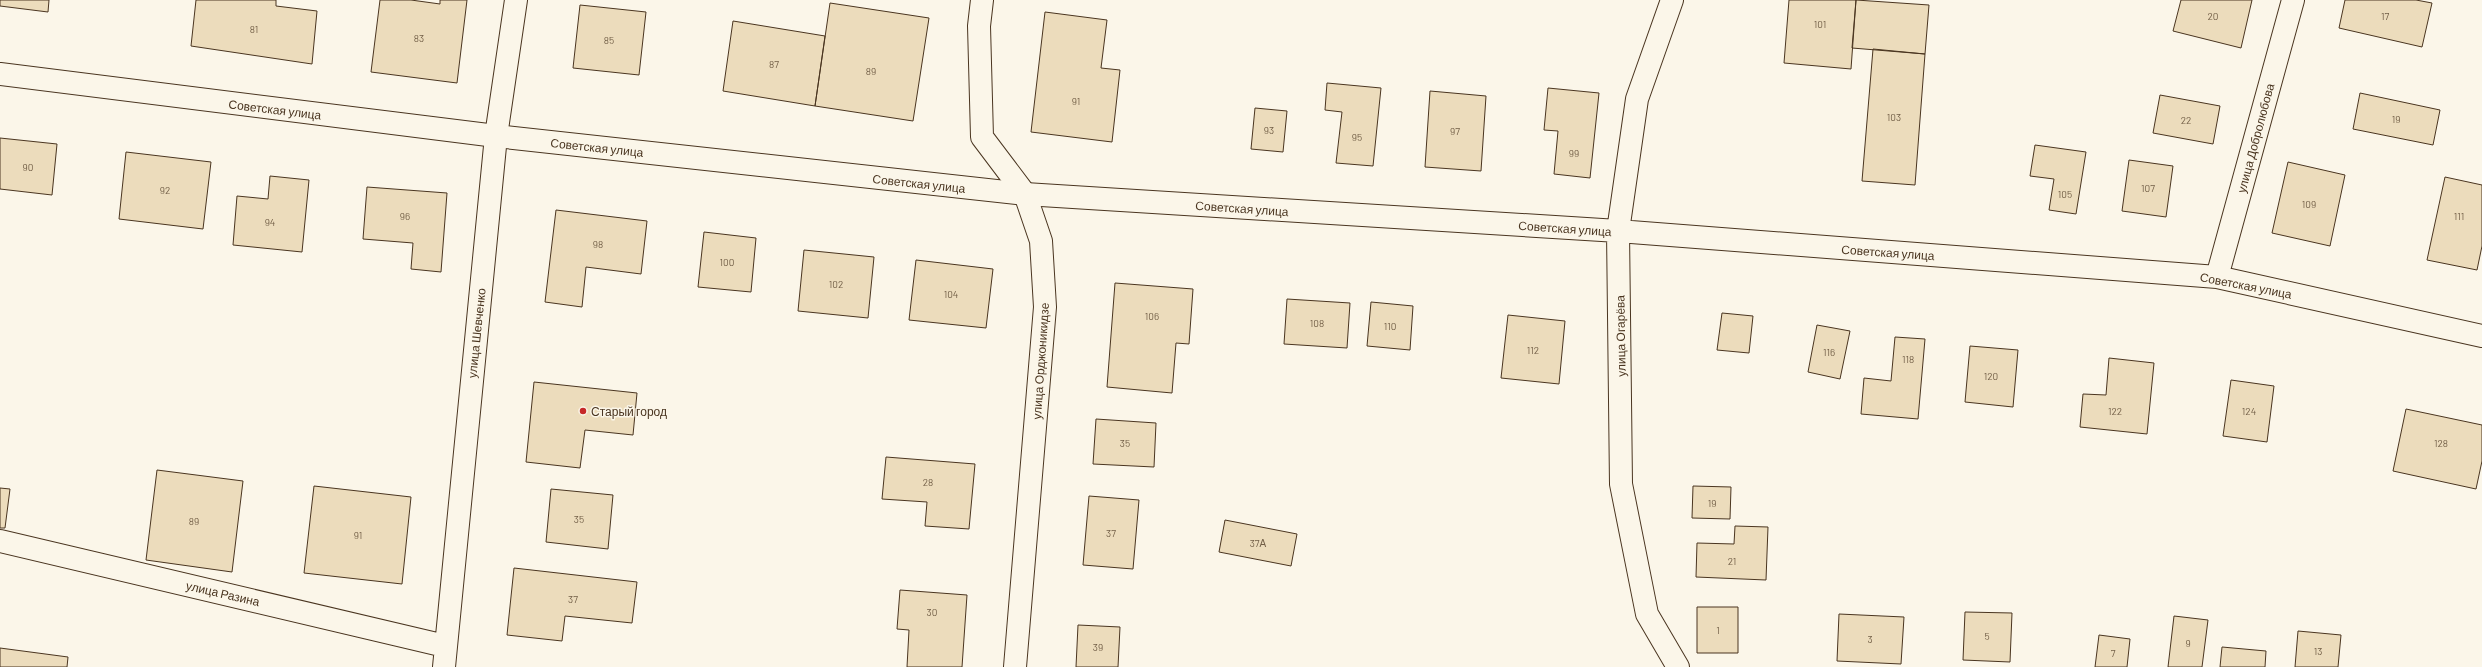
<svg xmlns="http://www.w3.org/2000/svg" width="2482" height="667" viewBox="0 0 2482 667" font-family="Barlow,sans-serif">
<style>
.building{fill:#ecdcbc;stroke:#4a3520}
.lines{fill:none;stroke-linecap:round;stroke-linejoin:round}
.street-casing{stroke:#4a3520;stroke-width:24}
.secondary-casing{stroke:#4a3520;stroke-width:24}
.primary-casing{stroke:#4a3520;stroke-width:24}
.street{stroke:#fbf6e9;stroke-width:22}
.secondary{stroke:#fbf6e9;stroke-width:22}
.primary{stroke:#fbf6e9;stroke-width:22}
.poi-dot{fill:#c62828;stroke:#fbf6e9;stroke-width:1.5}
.labels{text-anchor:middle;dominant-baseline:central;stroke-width:3;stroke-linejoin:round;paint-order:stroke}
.number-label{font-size:10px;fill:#725f47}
.street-label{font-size:12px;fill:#4a3520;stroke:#fbf6e9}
.poi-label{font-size:12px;fill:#4a3520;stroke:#fbf6e9;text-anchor:start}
</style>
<rect width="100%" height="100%" fill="#fbf6e9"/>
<path class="building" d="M 0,0 L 49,0 L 48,12 L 0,6 Z
M 196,0 L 276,0 L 276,6 L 317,11 L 312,64 L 191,46 Z
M 380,0 L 411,0 L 440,4 L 440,0 L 467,0 L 457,83 L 371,72 Z
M 1789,0 L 1856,0 L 1851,69 L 1784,63 Z
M 1856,0 L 1929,5 L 1925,54 L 1852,48 Z
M 2181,0 L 2252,0 L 2241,48 L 2173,31 Z
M 2345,0 L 2416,0 L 2432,3 L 2422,47 L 2339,28 Z
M 830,3 L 929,18 L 913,121 L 815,106 Z
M 580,5 L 646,12 L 639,75 L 573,68 Z
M 1045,12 L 1107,20 L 1101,68 L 1120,70 L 1112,142 L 1031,132 Z
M 733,21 L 825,36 L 815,106 L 723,91 Z
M 1873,49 L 1925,54 L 1915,185 L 1862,181 Z
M 1327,83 L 1381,88 L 1373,166 L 1336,163 L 1342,112 L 1325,110 Z
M 1548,88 L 1599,93 L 1590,178 L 1554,174 L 1558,131 L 1544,130 Z
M 1430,91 L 1486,96 L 1481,171 L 1425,167 Z
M 2360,93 L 2440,110 L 2433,145 L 2353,129 Z
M 2160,95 L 2220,106 L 2213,144 L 2153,133 Z
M 1255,108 L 1287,111 L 1283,152 L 1251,149 Z
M 0,138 L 57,144 L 52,195 L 0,189 Z
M 2035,145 L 2086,152 L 2076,214 L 2049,210 L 2054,179 L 2030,176 Z
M 126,152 L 211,162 L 203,229 L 119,219 Z
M 2129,160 L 2173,166 L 2166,217 L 2122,211 Z
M 2288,162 L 2345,175 L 2330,246 L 2272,233 Z
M 270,176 L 309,180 L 302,252 L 233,245 L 237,196 L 268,199 Z
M 2445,177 L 2482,185 L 2482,246 L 2477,270 L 2427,260 Z
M 367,187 L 447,193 L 441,272 L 411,269 L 413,243 L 363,239 Z
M 556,210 L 647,221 L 641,274 L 586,267 L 582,307 L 545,302 Z
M 704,232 L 756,238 L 751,292 L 698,287 Z
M 804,250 L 874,257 L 868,318 L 798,311 Z
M 916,260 L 993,269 L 986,328 L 909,320 Z
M 1115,283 L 1193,289 L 1189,344 L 1176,343 L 1172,393 L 1107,387 Z
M 1287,299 L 1350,303 L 1347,348 L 1284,344 Z
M 1371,302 L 1413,306 L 1410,350 L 1367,346 Z
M 1722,313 L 1753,316 L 1749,353 L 1717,350 Z
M 1508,315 L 1565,321 L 1559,384 L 1501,378 Z
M 1817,325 L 1850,331 L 1840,379 L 1808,372 Z
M 1895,337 L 1925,339 L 1918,419 L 1861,414 L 1864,378 L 1891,381 Z
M 1970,346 L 2018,350 L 2013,407 L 1965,402 Z
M 2109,358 L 2154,363 L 2147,434 L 2080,427 L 2083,394 L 2106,395 Z
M 2231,380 L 2274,386 L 2267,442 L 2223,436 Z
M 534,382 L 637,393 L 633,435 L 585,430 L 580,468 L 526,462 Z
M 2406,409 L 2482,425 L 2482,461 L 2476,489 L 2393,471 Z
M 1096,419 L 1156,423 L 1154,467 L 1093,464 Z
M 886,457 L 975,464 L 969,529 L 925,526 L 927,502 L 882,499 Z
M 157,470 L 243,481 L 232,572 L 146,560 Z
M 314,486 L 411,497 L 402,584 L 304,573 Z
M 1693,486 L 1731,487 L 1730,519 L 1692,518 Z
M 0,488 L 10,489 L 5,528 L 0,528 Z
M 551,489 L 613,495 L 608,549 L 546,542 Z
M 1089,496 L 1139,500 L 1133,569 L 1083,565 Z
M 1225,520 L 1297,534 L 1291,566 L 1219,552 Z
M 1735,526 L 1768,527 L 1766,580 L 1696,577 L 1697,543 L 1734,544 Z
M 514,568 L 637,582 L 632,623 L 565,616 L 562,641 L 507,635 Z
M 900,590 L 967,595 L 962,667 L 907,667 L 909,630 L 897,629 Z
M 1697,607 L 1738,607 L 1738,653 L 1697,653 Z
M 1965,612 L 2012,613 L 2010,662 L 1963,660 Z
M 1839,614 L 1904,617 L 1901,664 L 1837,661 Z
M 2174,616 L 2208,620 L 2202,667 L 2168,667 Z
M 1078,625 L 1120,627 L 1118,667 L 1076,667 Z
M 2298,631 L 2341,635 L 2338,667 L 2295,667 Z
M 2099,635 L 2130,639 L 2127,667 L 2095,667 Z
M 2222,647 L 2266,651 L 2265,667 L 2220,667 Z
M 0,648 L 68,657 L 67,667 L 0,667 Z"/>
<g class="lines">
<defs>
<path id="street" d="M 1672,0 L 1637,99 L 1618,231 L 1621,484 L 1647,614 L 1678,667
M 1025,194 L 1618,231 L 2217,277 L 2482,336
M 2217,277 L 2293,0
M 0,541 L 445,646
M 444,667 L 496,136 L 516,0"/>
<path id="secondary" d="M 0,74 L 496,136 L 1025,194"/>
<path id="primary" d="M 982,0 L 979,26 L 982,137 L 1025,194 L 1041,241 L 1045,307 L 1015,667"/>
</defs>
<use href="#street" class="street-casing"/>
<use href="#secondary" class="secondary-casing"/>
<use href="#primary" class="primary-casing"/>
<use href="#street" class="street"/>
<use href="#secondary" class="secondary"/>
<use href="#primary" class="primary"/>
</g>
<circle class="poi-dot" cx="583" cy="411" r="4"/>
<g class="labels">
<g class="number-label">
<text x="2213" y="16">20</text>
<text x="2385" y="16">17</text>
<text x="1820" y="24">101</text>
<text x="254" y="29">81</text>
<text x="419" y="38">83</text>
<text x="609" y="40">85</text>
<text x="774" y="64">87</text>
<text x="871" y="71">89</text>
<text x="1076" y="101">91</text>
<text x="1894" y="117">103</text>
<text x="2396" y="119">19</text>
<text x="2186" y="120">22</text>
<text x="1269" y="130">93</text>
<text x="1455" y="131">97</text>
<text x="1357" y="137">95</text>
<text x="1574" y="153">99</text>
<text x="28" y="167">90</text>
<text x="2148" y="188">107</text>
<text x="165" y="190">92</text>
<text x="2065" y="194">105</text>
<text x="2309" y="204">109</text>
<text x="405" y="216">96</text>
<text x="2459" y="216">111</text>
<text x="270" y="222">94</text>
<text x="598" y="244">98</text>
<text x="727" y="262">100</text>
<text x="836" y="284">102</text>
<text x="951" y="294">104</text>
<text x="1152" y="316">106</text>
<text x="1317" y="323">108</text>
<text x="1390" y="326">110</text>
<text x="1533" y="350">112</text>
<text x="1829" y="352">116</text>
<text x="1908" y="359">118</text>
<text x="1991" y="376">120</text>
<text x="2115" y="411">122</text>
<text x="2249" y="411">124</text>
<text x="1125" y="443">35</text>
<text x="2441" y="443">128</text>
<text x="928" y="482">28</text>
<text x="1712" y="503">19</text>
<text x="579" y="519">35</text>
<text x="194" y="521">89</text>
<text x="1111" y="533">37</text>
<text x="358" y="535">91</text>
<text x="1258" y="543">37А</text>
<text x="1732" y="561">21</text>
<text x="573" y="599">37</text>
<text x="932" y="612">30</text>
<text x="1718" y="630">1</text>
<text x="1987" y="636">5</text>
<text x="1870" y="639">3</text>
<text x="2188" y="643">9</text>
<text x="1098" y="647">39</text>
<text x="2318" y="651">13</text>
<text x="2113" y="653">7</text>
</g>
<g class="street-label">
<text transform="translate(275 109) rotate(7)">Советская улица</text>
<text transform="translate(2255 138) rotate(-75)">улица Добролюбова</text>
<text transform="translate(597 147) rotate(6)">Советская улица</text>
<text transform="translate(919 183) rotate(6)">Советская улица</text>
<text transform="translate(1242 208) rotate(4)">Советская улица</text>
<text transform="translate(1565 228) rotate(4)">Советская улица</text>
<text transform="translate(1888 252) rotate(4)">Советская улица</text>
<text transform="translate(2246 285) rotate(11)">Советская улица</text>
<text transform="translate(476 333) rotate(-84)">улица Шевченко</text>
<text transform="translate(1620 336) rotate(-91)">улица Огарёва</text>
<text transform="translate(1040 361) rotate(-86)">улица Орджоникидзе</text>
<text transform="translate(223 593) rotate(13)">улица Разина</text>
</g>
<g class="poi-label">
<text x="591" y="411">Старый город</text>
</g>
</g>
</svg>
